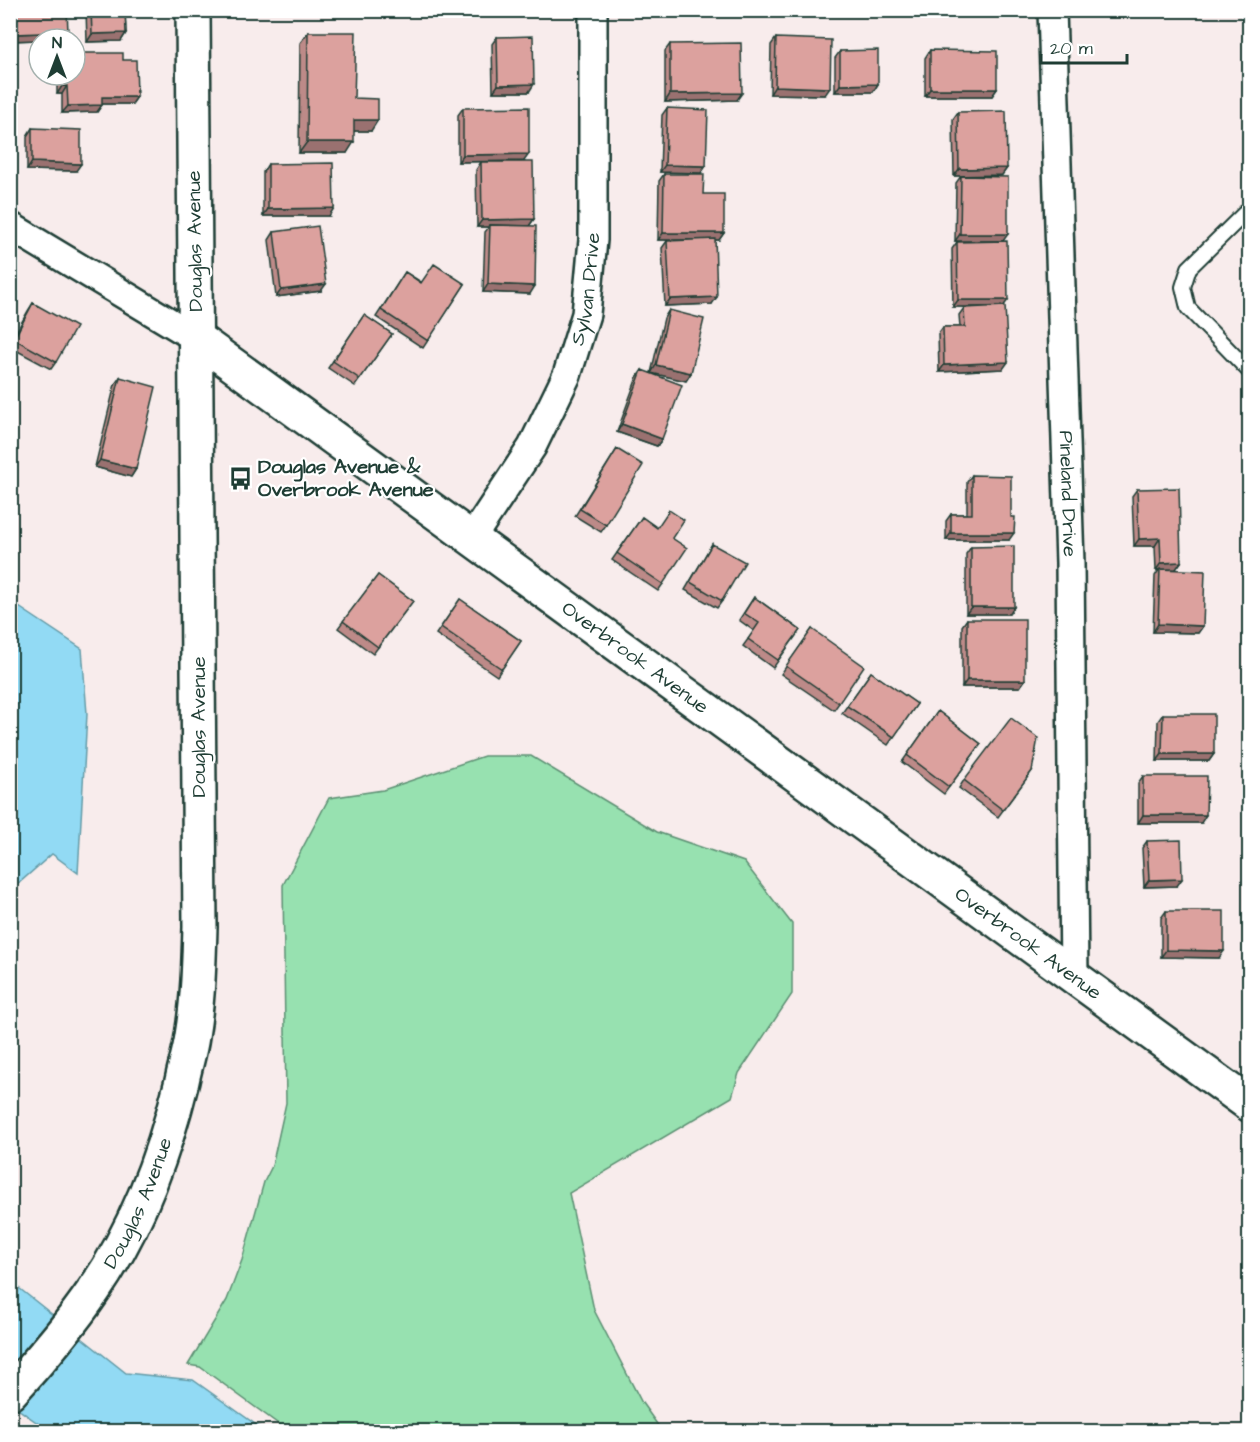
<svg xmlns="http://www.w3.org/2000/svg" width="1260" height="1442" viewBox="0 0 1260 1442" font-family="'Architects Daughter',sans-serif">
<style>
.green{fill:#97e1b0;stroke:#5b8f72;stroke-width:1.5}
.water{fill:#92daf4;stroke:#649ba7;stroke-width:1.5}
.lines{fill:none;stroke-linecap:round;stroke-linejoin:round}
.service-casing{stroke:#1f3d34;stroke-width:18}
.minor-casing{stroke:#1f3d34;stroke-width:32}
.tertiary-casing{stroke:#1f3d34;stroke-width:38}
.secondary-casing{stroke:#1f3d34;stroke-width:38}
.service{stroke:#fff;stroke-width:14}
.minor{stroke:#fff;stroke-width:27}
.tertiary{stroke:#fff;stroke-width:33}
.secondary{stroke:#fff;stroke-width:33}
.wall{fill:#bd8a88;stroke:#1f3d34;stroke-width:1.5}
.shaded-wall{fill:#9a716f;stroke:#1f3d34;stroke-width:1.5}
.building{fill:#dca19e;stroke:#1f3d34;stroke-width:1.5}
.labels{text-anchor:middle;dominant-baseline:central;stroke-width:4.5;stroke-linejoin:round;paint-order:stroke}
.street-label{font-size:20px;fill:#1f3d34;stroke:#fff}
.poi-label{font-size:20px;font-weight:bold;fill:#1f3d34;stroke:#fff;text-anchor:start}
</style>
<rect width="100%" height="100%" fill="#f8ecec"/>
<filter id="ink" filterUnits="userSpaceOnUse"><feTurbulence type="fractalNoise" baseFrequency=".0167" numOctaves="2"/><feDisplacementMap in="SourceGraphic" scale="12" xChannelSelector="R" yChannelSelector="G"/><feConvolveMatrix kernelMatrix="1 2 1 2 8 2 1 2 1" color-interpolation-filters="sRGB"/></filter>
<g filter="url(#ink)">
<path class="green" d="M 484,756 L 531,756 L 657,832 L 744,862 L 792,924 L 792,994 L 739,1073 L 732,1097 L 569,1193 L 594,1310 L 642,1403 L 662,1431 L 288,1431 L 200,1367 L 188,1365 L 227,1300 L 242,1260 L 264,1182 L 272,1166 L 286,1103 L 283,885 L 329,798 L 383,790 Z"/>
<path class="water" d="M 10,601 L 82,649 L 87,714 L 78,873 L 52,854 L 11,890 Z
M 10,1281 L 126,1373 L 193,1380 L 265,1431 L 49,1431 L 11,1404 Z"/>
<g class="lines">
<defs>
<path id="service" d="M 1250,208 L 1189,268 L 1183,287 L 1188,308 L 1250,372"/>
<g id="minor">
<path id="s1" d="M 1052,10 L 1070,563 L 1074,978"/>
<path d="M 10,226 L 196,338"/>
<path id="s2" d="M 471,539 L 532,447 L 567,375 L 586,314 L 593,240 L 593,10"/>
</g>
<g id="tertiary">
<path id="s3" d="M 196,338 L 1250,1105"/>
</g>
<g id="secondary">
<path id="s4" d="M 10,1393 C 40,1360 69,1327 94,1290 C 137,1228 164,1154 182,1081 C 185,1066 190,1051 192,1036 C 198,1000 199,964 200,927 L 193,10"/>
</g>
</defs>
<use href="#service" class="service-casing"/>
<use href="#minor" class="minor-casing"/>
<use href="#tertiary" class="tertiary-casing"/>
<use href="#secondary" class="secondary-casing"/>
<use href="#service" class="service"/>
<use href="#minor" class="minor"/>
<use href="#tertiary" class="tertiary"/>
<use href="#secondary" class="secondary"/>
</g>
<path class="wall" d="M 10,10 L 67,10 L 63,39 L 10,41 Z
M 86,10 L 125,10 L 126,33 L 121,41 L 87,42 Z
M 308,32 L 354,98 L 371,131 L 354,131 L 347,153 L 299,153 L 300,43 Z
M 497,37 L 529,92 L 493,92 L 492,44 Z
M 776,38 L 825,95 L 770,94 L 771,45 Z
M 670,44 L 737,100 L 665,102 L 665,51 Z
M 930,50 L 997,89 L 992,96 L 925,96 L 925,58 Z
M 840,51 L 878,84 L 873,92 L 835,92 L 835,58 Z
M 76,53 L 123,60 L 137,97 L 132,104 L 102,104 L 97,112 L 62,113 L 62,94 L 57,94 L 57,76 L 75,75 L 75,55 Z
M 463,108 L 524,161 L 458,162 L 458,115 Z
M 667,108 L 706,166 L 701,173 L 660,172 L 662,115 Z
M 958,112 L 1007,168 L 1002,175 L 954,176 L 953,119 Z
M 32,128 L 76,171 L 27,170 L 27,136 Z
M 481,162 L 534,219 L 529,226 L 530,294 L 483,292 L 485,232 L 489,227 L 477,227 L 476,170 Z
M 268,164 L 329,216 L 263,216 L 263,172 Z
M 664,174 L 703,194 L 724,233 L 719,240 L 715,240 L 712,304 L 665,306 L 662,248 L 667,241 L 689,240 L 658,240 L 659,181 Z
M 961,176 L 1003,241 L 1004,306 L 1003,369 L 939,372 L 938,334 L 943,327 L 960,327 L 959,315 L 964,308 L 972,307 L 953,307 L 952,249 L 957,242 L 1002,241 L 955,241 L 956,183 Z
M 274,232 L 321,291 L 276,297 L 269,240 Z
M 405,272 L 421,282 L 465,284 L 423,348 L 376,317 Z
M 33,303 L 56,362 L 51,369 L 10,347 L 10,343 L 28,311 Z
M 669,310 L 691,373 L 686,381 L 651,373 L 664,318 Z
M 364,315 L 392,334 L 355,386 L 328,368 Z
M 642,370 L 662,439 L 657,446 L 617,432 L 637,377 Z
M 120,377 L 136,469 L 131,477 L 95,467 L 115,384 Z
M 617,449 L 606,525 L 601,532 L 575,516 Z
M 972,475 L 1009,540 L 946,540 L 946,521 L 951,514 L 967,514 L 967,482 Z
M 1137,489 L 1181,562 L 1176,569 L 1203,626 L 1198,633 L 1153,632 L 1155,576 L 1159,570 L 1156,570 L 1155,546 L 1134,546 L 1132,496 Z
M 642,517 L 672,538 L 663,584 L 658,591 L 612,560 Z
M 712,544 L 722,601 L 717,608 L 685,590 Z
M 971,547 L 1014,607 L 1009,614 L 966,614 L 966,554 Z
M 378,575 L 413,601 L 373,654 L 338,628 Z
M 754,597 L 800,630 L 773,668 L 743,646 L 754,631 L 739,620 Z
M 460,599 L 521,641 L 497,676 L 436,634 Z
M 967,619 L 1025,680 L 1020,687 L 962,687 L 962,626 Z
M 812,629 L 839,703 L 834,710 L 781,674 Z
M 871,672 L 917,704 L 888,745 L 842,713 Z
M 938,711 L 981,744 L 944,794 L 902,762 Z
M 1163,714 L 1214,754 L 1209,761 L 1157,761 L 1158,721 Z
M 1032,771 L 998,817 L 959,788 L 964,780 Z
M 1143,776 L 1201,823 L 1138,823 L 1138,783 Z
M 1147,841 L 1177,886 L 1144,887 L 1142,848 Z
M 1166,911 L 1219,958 L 1161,957 L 1161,918 Z"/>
<path class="shaded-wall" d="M 68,32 L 63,39 L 39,39 L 39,40 L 10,41 L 15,34 Z
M 126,33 L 121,41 L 87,42 L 92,34 Z
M 534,84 L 529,92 L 493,92 L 498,85 Z
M 878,84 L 873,92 L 835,92 L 840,85 Z
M 62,86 L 67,86 L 62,94 L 57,94 Z
M 775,86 L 830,88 L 825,95 L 770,94 Z
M 930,89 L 997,89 L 992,96 L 925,96 Z
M 742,93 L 737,100 L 665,102 L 670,94 Z
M 102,97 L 137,97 L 132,104 L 97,104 Z
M 102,105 L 97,112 L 62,113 L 68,106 Z
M 354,120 L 378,120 L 371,131 L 347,131 Z
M 307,142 L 354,142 L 347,153 L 299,153 Z
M 529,154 L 524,161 L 458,162 L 463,155 Z
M 32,162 L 81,164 L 76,171 L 27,170 Z
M 665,165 L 706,166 L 701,173 L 660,172 Z
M 1007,168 L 1002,175 L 954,176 L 959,169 Z
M 334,208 L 329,216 L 263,216 L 268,209 Z
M 534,219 L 529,226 L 490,225 L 489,227 L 477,227 L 482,220 Z
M 663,233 L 724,233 L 719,240 L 658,240 Z
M 960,234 L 1008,234 L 1003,241 L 955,241 Z
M 326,284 L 321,291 L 276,297 L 281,290 Z
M 488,284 L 535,286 L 530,294 L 483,292 Z
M 717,297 L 712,304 L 665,306 L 670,299 Z
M 958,300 L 1008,300 L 1003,307 L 953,307 Z
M 1008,362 L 1003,369 L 939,372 L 944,365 Z
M 656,365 L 691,373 L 686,381 L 651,373 Z
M 622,424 L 662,439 L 657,446 L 617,432 Z
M 100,460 L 136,469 L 131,477 L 95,467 Z
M 951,533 L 1014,533 L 1009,540 L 946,540 Z
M 1160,538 L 1155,546 L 1134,546 L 1139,539 Z
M 1181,562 L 1176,569 L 1156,570 L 1161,563 Z
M 971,607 L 1014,607 L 1009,614 L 966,614 Z
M 1158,624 L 1203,626 L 1198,633 L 1153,632 Z
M 967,680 L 1025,680 L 1020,687 L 962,687 Z
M 1162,754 L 1214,754 L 1209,761 L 1157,761 Z
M 1143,815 L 1206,815 L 1201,823 L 1138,823 Z
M 1182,879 L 1177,886 L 1144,887 L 1149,880 Z
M 1166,950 L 1224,951 L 1219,958 L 1161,957 Z"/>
<path class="building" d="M 14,10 L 67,10 L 68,32 L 15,34 Z
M 91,10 L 125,10 L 126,33 L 92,34 Z
M 308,32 L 356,32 L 354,98 L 378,99 L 378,120 L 354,120 L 354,142 L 307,142 Z
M 533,36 L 534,84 L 498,85 L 497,37 Z
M 776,38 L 831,40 L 830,88 L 775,86 Z
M 741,43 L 742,93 L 670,94 L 670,44 Z
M 878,50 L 878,84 L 840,85 L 840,51 Z
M 930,50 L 997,51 L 997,89 L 930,89 Z
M 76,53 L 123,53 L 123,60 L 136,60 L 137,97 L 102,97 L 102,105 L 68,106 L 67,86 L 62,86 L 62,75 L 75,75 L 75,68 L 76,68 Z
M 529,107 L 529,154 L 463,155 L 463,108 Z
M 667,108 L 708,110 L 706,166 L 665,165 Z
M 1006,111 L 1007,168 L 959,169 L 958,112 Z
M 32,128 L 81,130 L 81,164 L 32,162 Z
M 481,162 L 533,162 L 534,219 L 482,220 Z
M 333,163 L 334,208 L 268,209 L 268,164 Z
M 664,174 L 704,174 L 703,194 L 724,194 L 724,233 L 663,233 Z
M 961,176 L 1008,177 L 1008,234 L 960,234 Z
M 490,225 L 536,226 L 535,286 L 488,284 Z
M 318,226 L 326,284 L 281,290 L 274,232 Z
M 715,239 L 717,297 L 670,299 L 667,241 Z
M 1007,241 L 1008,300 L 958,300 L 957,242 Z
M 434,264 L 465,284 L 428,341 L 381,310 L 405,272 L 421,283 Z
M 33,303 L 76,327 L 56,362 L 14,339 Z
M 1005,306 L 1008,362 L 944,365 L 943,327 L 965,327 L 964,308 Z
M 669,310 L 704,319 L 691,373 L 656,365 Z
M 364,315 L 392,334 L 360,379 L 333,361 Z
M 642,370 L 682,385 L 662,439 L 622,424 Z
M 120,377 L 156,387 L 136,469 L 100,460 Z
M 617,449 L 643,465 L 606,525 L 580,509 Z
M 972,475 L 1011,476 L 1011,517 L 1015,517 L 1014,533 L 951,533 L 951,514 L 972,514 Z
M 1179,488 L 1181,562 L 1161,563 L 1160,538 L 1139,539 L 1137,489 Z
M 669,510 L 684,520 L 672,538 L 687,548 L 663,584 L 617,553 L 642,517 L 657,528 Z
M 712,544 L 745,562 L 722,601 L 690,582 Z
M 1014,546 L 1014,607 L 971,607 L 971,547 Z
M 1160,569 L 1205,571 L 1203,626 L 1158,624 Z
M 378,575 L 413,601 L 378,647 L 343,621 Z
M 754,597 L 800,630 L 778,660 L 748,639 L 759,623 L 744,613 Z
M 460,599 L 521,641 L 502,669 L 441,627 Z
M 967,619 L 1025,619 L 1025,680 L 967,680 Z
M 812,629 L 864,666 L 839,703 L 786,666 Z
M 871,672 L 917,704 L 894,737 L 847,706 Z
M 938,711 L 981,744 L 949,787 L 907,755 Z
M 1163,714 L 1214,714 L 1214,754 L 1162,754 Z
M 1011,718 L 1038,738 L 1032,771 L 1003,810 L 964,780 Z
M 1143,776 L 1207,776 L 1206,815 L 1143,815 Z
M 1181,840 L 1182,879 L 1149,880 L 1147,841 Z
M 1166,911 L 1224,911 L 1224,951 L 1166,950 Z"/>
</g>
<defs>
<symbol id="bus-bare" viewBox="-9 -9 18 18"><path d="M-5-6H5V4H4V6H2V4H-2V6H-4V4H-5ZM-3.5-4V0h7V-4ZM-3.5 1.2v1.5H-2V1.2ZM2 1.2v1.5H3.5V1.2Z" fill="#1f3d34" stroke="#fff" stroke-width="2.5" paint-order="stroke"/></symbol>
</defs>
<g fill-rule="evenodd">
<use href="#bus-bare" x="224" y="462" width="33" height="33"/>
</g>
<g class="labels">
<g class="street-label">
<text transform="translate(195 241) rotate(-91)">Douglas Avenue</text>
<text stroke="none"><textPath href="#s2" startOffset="279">Sylvan Drive</textPath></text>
<text stroke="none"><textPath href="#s1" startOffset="484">Pineland Drive</textPath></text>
<text stroke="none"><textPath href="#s3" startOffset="543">Overbrook Avenue</textPath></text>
<text transform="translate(199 727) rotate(-90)">Douglas Avenue</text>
<text stroke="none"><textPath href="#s3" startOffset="1029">Overbrook Avenue</textPath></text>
<text stroke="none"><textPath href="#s4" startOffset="231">Douglas Avenue</textPath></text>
</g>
<g class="poi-label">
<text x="258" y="467">Douglas Avenue &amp;<tspan x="258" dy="23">Overbrook Avenue</tspan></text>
</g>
</g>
<rect width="1260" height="1442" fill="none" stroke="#fff" stroke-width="36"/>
<rect x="18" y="18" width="1224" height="1406" fill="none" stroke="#1f3d34" stroke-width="2" filter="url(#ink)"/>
<g transform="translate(57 57)"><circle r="28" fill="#ffffff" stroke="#a5b1ae" stroke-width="1.5"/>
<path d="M0-4.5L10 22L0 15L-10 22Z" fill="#1f3d34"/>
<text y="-9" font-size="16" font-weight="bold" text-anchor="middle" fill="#1f3d34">N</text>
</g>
<path d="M1041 54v9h86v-9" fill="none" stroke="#1f3d34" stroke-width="3"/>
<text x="1050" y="54" font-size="18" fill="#1f3d34" stroke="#ffffff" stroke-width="4.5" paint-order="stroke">20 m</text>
</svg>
